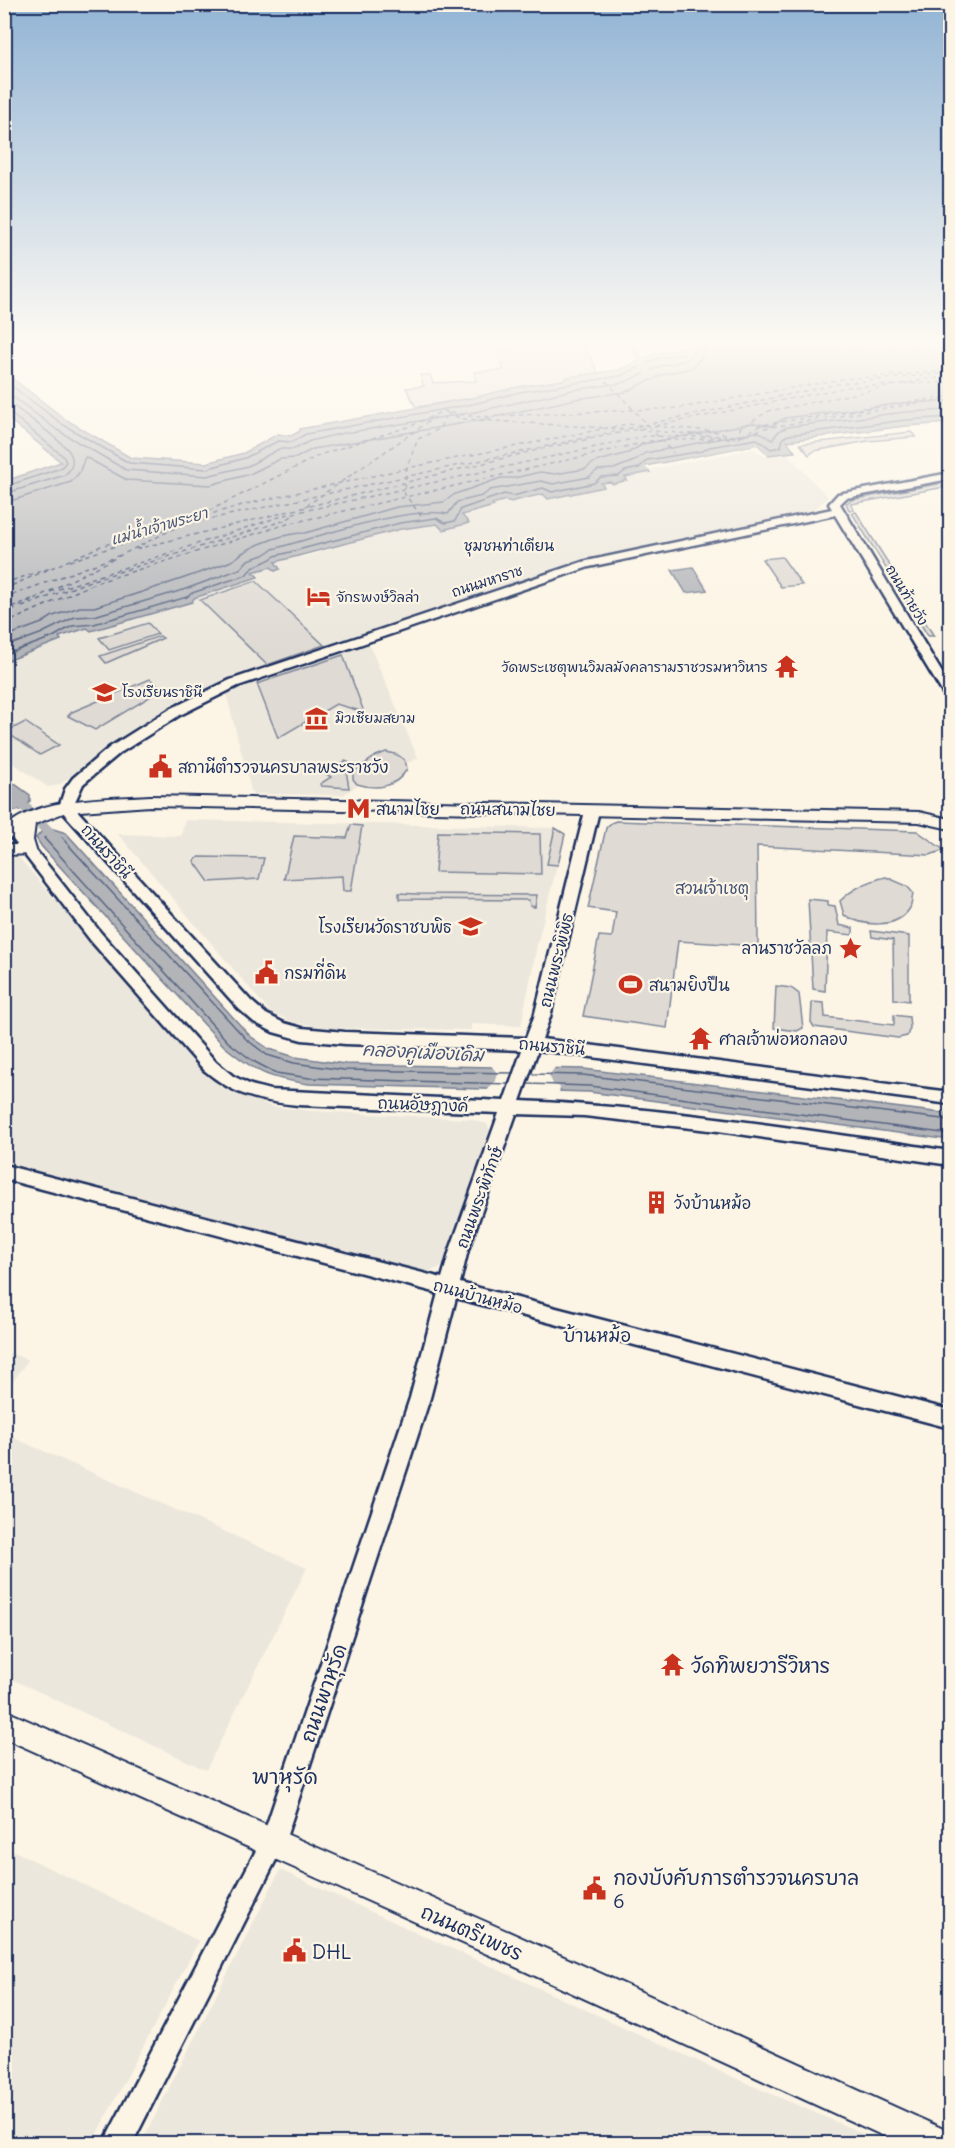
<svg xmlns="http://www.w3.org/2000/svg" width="955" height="2148" viewBox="0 0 955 2148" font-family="Delius,'Playpen Sans Thai',sans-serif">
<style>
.built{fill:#ece7dc}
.green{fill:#dfdbd4;stroke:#7d8599;stroke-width:1.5}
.water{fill:#b2b4b8;stroke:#767f94;stroke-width:1.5}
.pier{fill:#fcf5e5}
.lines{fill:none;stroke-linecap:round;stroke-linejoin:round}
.shore{stroke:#576482;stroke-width:1.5}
.canal{fill:#b2b4b8;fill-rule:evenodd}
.ferry{stroke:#485779;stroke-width:1.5;stroke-dasharray:4.5 4;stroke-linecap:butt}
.tertiary-casing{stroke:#1b2f5e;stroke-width:5}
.secondary-casing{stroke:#1b2f5e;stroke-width:4}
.tertiary{fill:#fcf5e5;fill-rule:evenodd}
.secondary{fill:#fcf5e5;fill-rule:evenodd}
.labels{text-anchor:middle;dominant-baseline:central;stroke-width:4.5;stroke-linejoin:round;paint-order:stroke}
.far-street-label{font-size:14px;fill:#1b2f5e;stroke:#fcf5e5}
.far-poi-label{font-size:14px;fill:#1b2f5e;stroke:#fcf5e5;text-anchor:start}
.far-water-label{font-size:15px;font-style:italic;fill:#485779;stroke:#fcf5e5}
.far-neighbourhood-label{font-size:15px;fill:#1b2f5e;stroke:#fcf5e5}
.poi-label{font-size:16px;fill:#1b2f5e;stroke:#fcf5e5;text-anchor:start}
.street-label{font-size:16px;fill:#1b2f5e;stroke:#fcf5e5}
.park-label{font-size:16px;fill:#425176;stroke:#fcf5e5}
.water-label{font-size:18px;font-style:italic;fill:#485779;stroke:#fcf5e5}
.neighbourhood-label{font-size:18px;fill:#1b2f5e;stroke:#fcf5e5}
.near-poi-label{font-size:20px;fill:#1b2f5e;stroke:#fcf5e5;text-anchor:start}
.near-street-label{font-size:20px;fill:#1b2f5e;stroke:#fcf5e5}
.near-neighbourhood-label{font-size:21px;fill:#1b2f5e;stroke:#fcf5e5}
</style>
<rect width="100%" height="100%" fill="#fcf5e5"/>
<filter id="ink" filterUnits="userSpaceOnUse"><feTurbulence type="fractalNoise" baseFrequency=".0167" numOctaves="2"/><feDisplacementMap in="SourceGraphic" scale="12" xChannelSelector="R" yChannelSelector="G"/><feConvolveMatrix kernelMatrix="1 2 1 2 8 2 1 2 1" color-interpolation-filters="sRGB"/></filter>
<g filter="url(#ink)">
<path class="built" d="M 757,445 L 768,455 L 786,453 L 828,497 L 811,513 L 577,562 L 227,681 L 179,703 L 125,736 L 59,785 L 48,787 L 5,758 L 4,662 L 60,640 L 59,638 L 87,628 L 91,631 L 192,602 L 194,598 L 257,577 L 252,572 L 271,567 L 280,569 L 274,563 L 300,555 L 303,557 L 401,529 L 437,524 L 443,530 L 456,527 L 469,523 L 462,515 L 494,506 L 491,504 L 543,494 L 548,499 L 596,489 L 603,487 L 601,483 L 626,480 L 624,477 L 645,467 Z
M 369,644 L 418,758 L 405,764 L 389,763 L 343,795 L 252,794 L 226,693 L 257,681 Z
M 185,820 L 558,828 L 565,834 L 537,945 L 521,1026 L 471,1024 L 471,1030 L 327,1028 L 296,1023 L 270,1012 L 118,834 L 181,836 Z
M 16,854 L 206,1076 L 232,1093 L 275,1107 L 314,1111 L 470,1119 L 487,1124 L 491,1133 L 442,1267 L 418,1275 L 5,1167 L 4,856 Z
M 5,1351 L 28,1360 L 5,1393 Z
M 5,1434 L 307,1568 L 206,1770 L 5,1676 Z
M 4,1846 L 199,1941 L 92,2143 L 5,2143 Z
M 280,1870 L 746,2083 L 885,2143 L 141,2143 Z"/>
<path class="green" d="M 516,346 L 585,346 L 598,373 L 568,377 L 563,380 L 518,387 L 472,398 L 416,407 L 406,388 L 424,386 L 420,375 L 430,375 L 433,383 L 476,381 L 474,372 L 504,370 L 497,349 L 517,348 Z
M 911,432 L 916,437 L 868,441 L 814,451 L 809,455 L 800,444 Z
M 950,482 L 950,486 L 851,504 L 854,510 L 849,510 L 846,503 L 852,500 Z
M 856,512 L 934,636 L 928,636 L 852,513 Z
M 782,557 L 802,585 L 781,587 L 762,559 Z
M 256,581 L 324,645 L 267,665 L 200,600 Z
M 148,623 L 158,634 L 109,650 L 99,638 Z
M 160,636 L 163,638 L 106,663 L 100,656 Z
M 343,655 L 364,712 L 336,704 L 278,738 L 257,684 Z
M 150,679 L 163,689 L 95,730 L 68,716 L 72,712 Z
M 25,722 L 59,745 L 40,755 L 6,732 Z
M 386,752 C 398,754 406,757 407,769 C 396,788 376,790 357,784 L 353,779 L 353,772 L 376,756 Z
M 345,761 L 352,764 L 346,770 L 349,788 L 321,786 L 320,784 L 331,777 L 326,774 Z
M 616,821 L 917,831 L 944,850 L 930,855 L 757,846 L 758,946 L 678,941 L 667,1028 L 583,1016 L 599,936 L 612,937 L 616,912 L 588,908 L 606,828 L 611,823 Z
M 351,825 L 362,826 L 351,891 L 343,891 L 342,876 L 284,879 L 294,836 L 347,838 Z
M 555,828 L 565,834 L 558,865 L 547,864 Z
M 438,832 L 540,834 L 541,874 L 435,872 Z
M 199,857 L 264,858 L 259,879 L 209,882 L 194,861 Z
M 886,877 L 907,886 L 913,893 C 912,897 912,904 910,908 C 897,930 862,926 844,915 L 840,901 C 852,889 869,881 886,877 Z
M 399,893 L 416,894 L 537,895 L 535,907 L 530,906 L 529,900 L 399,899 Z
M 808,899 L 828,901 L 828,905 L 835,906 L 839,925 L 853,928 L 853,935 L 827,932 L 825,991 L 813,989 Z
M 871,931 L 909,936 L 909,1001 L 894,999 L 893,940 L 872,937 Z
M 776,986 L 791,988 L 799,994 L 803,1028 L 797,1031 L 774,1028 Z
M 812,1002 L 824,1003 L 825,1017 L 894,1025 L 894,1015 L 909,1017 L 910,1028 L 907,1036 L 898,1038 L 814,1027 L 811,1022 Z"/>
<path class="water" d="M 698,346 L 950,346 L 950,423 L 906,426 L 787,441 L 795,452 L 768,455 L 757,445 L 646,466 L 651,472 L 625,477 L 627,480 L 613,484 L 610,482 L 601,483 L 604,487 L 548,499 L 543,494 L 510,502 L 506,500 L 492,504 L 494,506 L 462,515 L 469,523 L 443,530 L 437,524 L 401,529 L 275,562 L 280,569 L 275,571 L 271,567 L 253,572 L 258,577 L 194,598 L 192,602 L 91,631 L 87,628 L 59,637 L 61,640 L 5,662 L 5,481 L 61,462 L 5,416 L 4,372 L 65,419 L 131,458 L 206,463 L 244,453 L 278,434 L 291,436 L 300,431 L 300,429 L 472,398 L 518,387 L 563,380 L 568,377 L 619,370 L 657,353 Z
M 693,567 L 707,590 L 708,590 L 686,593 L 672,570 Z
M 5,777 L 30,795 L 30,801 L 26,808 L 16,811 L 5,809 Z
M 50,828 L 66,833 L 250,1036 L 269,1049 L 295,1057 L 345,1064 L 584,1069 L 950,1114 L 950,1140 L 589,1092 L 309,1084 C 267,1078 257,1073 224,1046 L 42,847 L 36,838 L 42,831 Z"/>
<path class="pier" d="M 757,445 L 768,455 L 764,456 L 754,449 L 651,469 L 653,474 L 645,467 Z
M 490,1064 L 557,1065 L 549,1075 L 553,1084 L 560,1087 L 559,1094 L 486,1092 L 495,1081 L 497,1073 Z"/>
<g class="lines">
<path class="shore" d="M 4,380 L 62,424 L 129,463 L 206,469 L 245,458 L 278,441 L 292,442 L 306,434 L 473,404 L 520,392 L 620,376 L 659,358 L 683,354 L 687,346
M 4,390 L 57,430 L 126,470 L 207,476 L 248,466 L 279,449 L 294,449 L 310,441 L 339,434 L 475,412 L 573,390 L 623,383 L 661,366 L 687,360 L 693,354 L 695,346
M 4,405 L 15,407 C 28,417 59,439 68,450 C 75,459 73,468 65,475 L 4,494
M 4,412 L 10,413 L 63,456 L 66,462 L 61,468 L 4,487
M 4,503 L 71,482 L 79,473 L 85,457 L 127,480 L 210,485 L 250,474 L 280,459 L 296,458 L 313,449 L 476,421 L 576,399 L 625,392 L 664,374 L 692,368 L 701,358 L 704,346
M 4,637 L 42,623 L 53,616 L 80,607 L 94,607 C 140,593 184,579 229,562 C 235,560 239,555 244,552 C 261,542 286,533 305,533 L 397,507 L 444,502 L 455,494 L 501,478 L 514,478 L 540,472 L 555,474 L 585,469 L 595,462 L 628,453 L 643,444 L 753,423 L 771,426 L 785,418 L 904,403 L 950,401
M 4,647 L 40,634 L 75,617 L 94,616 L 183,590 L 240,569 L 248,560 L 264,555 L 273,549 C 314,538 411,505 448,514 L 457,502 L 482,496 L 490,490 L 541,481 L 553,484 L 589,477 L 598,470 L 614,469 L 634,461 L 645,453 L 755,432 L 762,433 L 772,440 L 779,431 L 787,427 L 905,412 L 950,410
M 4,655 L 53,637 L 72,626 L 94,624 L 187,597 L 192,593 L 246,575 C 253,564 265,564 275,556 L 400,523 L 436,518 L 445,523 L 455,521 L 461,509 L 504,494 L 513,496 L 543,488 L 552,492 L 594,483 L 601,477 L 619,476 L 625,471 L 639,468 L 647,460 L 703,451 L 709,447 L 757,439 L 771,449 L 781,447 L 783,438 L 788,435 L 906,420 L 950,417
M 531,1074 L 583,1075 L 950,1120
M 509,1084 L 309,1078 L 276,1073 L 253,1061 L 228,1042 L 44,838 L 50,834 L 62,838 L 246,1039 L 267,1055 L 294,1063 L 344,1070 L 512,1073
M 528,1084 L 590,1086 L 950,1134"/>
<path class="canal" d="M 628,346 L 636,346 L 655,377 L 654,379 L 648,379 Z
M 4,789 L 30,805 L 64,840 L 65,843 L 64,846 L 54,846 L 22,811 L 4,799 Z"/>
<path class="ferry" d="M 606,381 L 646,423
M 903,384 L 950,382
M 447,413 L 462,419 L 606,428
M 644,425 L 843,383 L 950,373
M 655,426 L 848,387 L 893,385
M 649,427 L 673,453
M 611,428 L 621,429
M 638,430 L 732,437
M 742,435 L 761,425 L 950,396
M 740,437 L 765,428 L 950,398
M 341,482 L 438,415
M 326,492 L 337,485
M 306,506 L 322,495
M 421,516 L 404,493 L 407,466 L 418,439 L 439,429 L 445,418 L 443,411
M 197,518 L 246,504 L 422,465 L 627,424 L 713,431 L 739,438 L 740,428 L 769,411 L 927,379 L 950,377
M 187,524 L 640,426
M 136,549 L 545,448 L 648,427
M 70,561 L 176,526
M 4,583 L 51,568
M 4,589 L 101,546 L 186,521
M 50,592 L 285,515 L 646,436 L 720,437
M 4,598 L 123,554
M 22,607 L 90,581 L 286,520 L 295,514
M 4,610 L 32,599
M 4,614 L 322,454 L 411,426 L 443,411 L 476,417 L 680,408 L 843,379 L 950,371
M 4,624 L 95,583 L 287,524 L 651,441 L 735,438"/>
<defs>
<path id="tertiary" d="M 950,473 L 950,479 L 846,498 L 840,504 L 950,686 L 950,699 L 944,695 L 835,515 L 589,567 L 238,686 L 180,715 L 120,753 L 83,784 L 73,806 L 251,1001 L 266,1014 L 284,1023 L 302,1028 L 345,1032 L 526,1038 L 534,1017 L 585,811 L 592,807 L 599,811 L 550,1017 L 542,1039 L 950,1092 L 950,1104 L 538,1050 L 520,1101 C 665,1107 807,1130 950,1151 L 950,1165 L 718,1131 L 584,1116 L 516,1114 L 468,1250 L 460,1283 L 950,1410 L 950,1428 L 456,1298 L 430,1398 L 284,1844 L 132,2144 L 103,2144 L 262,1839 L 410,1398 L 438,1293 L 4,1179 L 4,1165 L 442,1278 L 450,1250 L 499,1113 L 298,1105 C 259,1101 235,1096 204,1070 L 91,941 L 11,837 L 18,833 L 23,834 L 101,933 L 216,1062 L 233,1076 L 251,1085 L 270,1090 L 504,1101 L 522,1050 L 345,1044 L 302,1040 L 273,1032 L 254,1022 L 239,1009 L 61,810 L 59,807 L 65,789 L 73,778 L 110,747 L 170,709 L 230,680 L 582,562 L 832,509 L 829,504 L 838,494 Z"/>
<path id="secondary" d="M 150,796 L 919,812 L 950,819 L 950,829 L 919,822 L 150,806 L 66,812 L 35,824 L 33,840 L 36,850 L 34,854 L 4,855 L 4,845 L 18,845 L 17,834 L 4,842 L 4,828 C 39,796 106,799 150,796 Z
M 4,1710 L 518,1936 L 950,2132 L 950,2144 L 901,2144 L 496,1958 L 4,1738 Z"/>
</defs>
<use href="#tertiary" class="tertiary-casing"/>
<use href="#secondary" class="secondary-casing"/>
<use href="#tertiary" class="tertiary"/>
<use href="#secondary" class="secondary"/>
</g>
</g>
<linearGradient id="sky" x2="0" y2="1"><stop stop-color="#92b4d5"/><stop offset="0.53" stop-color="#fefaf3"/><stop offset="1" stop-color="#fefaf3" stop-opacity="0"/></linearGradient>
<rect width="955" height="647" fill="url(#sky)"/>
<defs>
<symbol id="hotel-bare" viewBox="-9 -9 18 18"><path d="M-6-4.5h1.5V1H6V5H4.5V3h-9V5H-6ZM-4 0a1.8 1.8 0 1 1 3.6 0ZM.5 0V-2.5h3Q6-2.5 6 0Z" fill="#c8321e" stroke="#fcf5e5" stroke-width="2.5" paint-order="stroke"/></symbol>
<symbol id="temple-bare" viewBox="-9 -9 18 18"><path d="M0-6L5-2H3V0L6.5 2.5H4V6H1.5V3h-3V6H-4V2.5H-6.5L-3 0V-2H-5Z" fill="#c8321e" stroke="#fcf5e5" stroke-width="2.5" paint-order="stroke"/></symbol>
<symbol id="school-bare" viewBox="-9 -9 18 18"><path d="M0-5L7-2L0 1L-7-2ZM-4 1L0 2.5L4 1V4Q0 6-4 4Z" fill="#c8321e" stroke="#fcf5e5" stroke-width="2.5" paint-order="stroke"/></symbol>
<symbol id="museum-bare" viewBox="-9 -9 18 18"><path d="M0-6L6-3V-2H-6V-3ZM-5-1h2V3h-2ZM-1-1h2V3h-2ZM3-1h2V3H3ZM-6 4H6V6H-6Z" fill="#c8321e" stroke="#fcf5e5" stroke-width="2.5" paint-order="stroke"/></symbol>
<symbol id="civic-bare" viewBox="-9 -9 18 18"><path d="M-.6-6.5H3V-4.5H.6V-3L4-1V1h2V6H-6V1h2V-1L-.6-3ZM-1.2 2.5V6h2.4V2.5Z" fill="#c8321e" stroke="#fcf5e5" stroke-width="2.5" paint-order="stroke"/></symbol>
<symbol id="metro-bare" viewBox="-9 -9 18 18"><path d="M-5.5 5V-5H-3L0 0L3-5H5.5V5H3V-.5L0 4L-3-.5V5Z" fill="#c8321e" stroke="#fcf5e5" stroke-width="2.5" paint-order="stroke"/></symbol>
<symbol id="sight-bare" viewBox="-9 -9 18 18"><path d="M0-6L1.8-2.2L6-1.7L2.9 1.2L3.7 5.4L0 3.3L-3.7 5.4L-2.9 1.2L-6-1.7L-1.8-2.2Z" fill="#c8321e" stroke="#fcf5e5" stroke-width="2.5" paint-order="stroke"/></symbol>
<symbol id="stadium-bare" viewBox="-9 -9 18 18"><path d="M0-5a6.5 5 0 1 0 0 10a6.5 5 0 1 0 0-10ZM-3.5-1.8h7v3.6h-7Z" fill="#c8321e" stroke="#fcf5e5" stroke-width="2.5" paint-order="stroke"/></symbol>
<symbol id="building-bare" viewBox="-9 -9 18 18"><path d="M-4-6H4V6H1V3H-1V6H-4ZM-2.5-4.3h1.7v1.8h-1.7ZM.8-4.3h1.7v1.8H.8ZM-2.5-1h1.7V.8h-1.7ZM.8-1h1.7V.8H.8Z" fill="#c8321e" stroke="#fcf5e5" stroke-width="2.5" paint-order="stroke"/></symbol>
</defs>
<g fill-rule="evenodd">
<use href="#hotel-bare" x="302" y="580" width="33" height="33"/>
<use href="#temple-bare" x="770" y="650" width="33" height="33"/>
<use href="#school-bare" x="88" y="676" width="33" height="33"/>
<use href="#museum-bare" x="300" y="702" width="33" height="33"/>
<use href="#civic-bare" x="144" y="750" width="33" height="33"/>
<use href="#metro-bare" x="342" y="792" width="33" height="33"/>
<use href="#school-bare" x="454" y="910" width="33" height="33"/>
<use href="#sight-bare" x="834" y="932" width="33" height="33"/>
<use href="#civic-bare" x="250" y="956" width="33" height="33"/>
<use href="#stadium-bare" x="614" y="968" width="33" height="33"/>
<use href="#temple-bare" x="684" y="1022" width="33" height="33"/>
<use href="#building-bare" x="640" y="1186" width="33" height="33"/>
<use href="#temple-bare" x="656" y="1648" width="33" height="33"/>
<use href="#civic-bare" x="578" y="1872" width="33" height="33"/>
<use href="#civic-bare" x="278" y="1934" width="33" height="33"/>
</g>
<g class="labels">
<g class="far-street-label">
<text transform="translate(487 581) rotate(-18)">ถนนมหาราช</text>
<text transform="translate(907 595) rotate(59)">ถนนท้ายวัง</text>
</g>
<g class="far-poi-label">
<text x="336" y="597">จักรพงษ์วิลล่า</text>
<text x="768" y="667" text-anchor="end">วัดพระเชตุพนวิมลมังคลารามราชวรมหาวิหาร</text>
<text x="122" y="692">โรงเรียนราชินี</text>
<text x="335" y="718">มิวเซียมสยาม</text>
</g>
<g class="far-water-label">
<text transform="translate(159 526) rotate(-16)">แม่น้ำเจ้าพระยา</text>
</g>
<g class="far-neighbourhood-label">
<text x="509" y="545">ชุมชนท่าเตียน</text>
</g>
<g class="poi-label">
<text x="178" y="767">สถานีตำรวจนครบาลพระราชวัง</text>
<text x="376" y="809">สนามไชย</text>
<text x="452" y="927" text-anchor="end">โรงเรียนวัดราชบพิธ</text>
<text x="832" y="948" text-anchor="end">ลานราชวัลลภ</text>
<text x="284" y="973">กรมที่ดิน</text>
<text x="649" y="985">สนามยิงปืน</text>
<text x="719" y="1039">ศาลเจ้าพ่อหอกลอง</text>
<text x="674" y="1203">วังบ้านหม้อ</text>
</g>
<g class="street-label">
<text transform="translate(508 809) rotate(1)">ถนนสนามไชย</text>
<text transform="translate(107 851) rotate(48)">ถนนราชินี</text>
<text transform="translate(556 960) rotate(-76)">ถนนพระพิพิธ</text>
<text transform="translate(552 1046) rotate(5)">ถนนราชินี</text>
<text transform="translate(423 1104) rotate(2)">ถนนอัษฎางค์</text>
<text transform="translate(479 1197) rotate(-70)">ถนนพระพิทักษ์</text>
<text transform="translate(478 1296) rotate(15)">ถนนบ้านหม้อ</text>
</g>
<g class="park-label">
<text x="712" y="888">สวนเจ้าเชตุ</text>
</g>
<g class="water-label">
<text transform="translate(423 1052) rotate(3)">คลองคูเมืองเดิม</text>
</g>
<g class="neighbourhood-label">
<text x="597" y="1335">บ้านหม้อ</text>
</g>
<g class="near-poi-label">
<text x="691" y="1665">วัดทิพยวารีวิหาร</text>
<text x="613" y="1877">กองบังคับการตำรวจนครบาล<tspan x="613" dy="23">6</tspan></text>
<text x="312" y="1951">DHL</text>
</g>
<g class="near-street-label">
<text transform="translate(323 1693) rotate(-71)">ถนนพาหุรัด</text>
<text transform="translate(472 1932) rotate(24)">ถนนตรีเพชร</text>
</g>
<g class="near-neighbourhood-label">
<text x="285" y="1776">พาหุรัด</text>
</g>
</g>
<rect width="955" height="2148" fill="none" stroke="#fcf5e5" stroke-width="24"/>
<rect x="12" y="12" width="931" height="2124" fill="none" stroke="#1b2f5e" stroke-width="2" filter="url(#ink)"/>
</svg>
